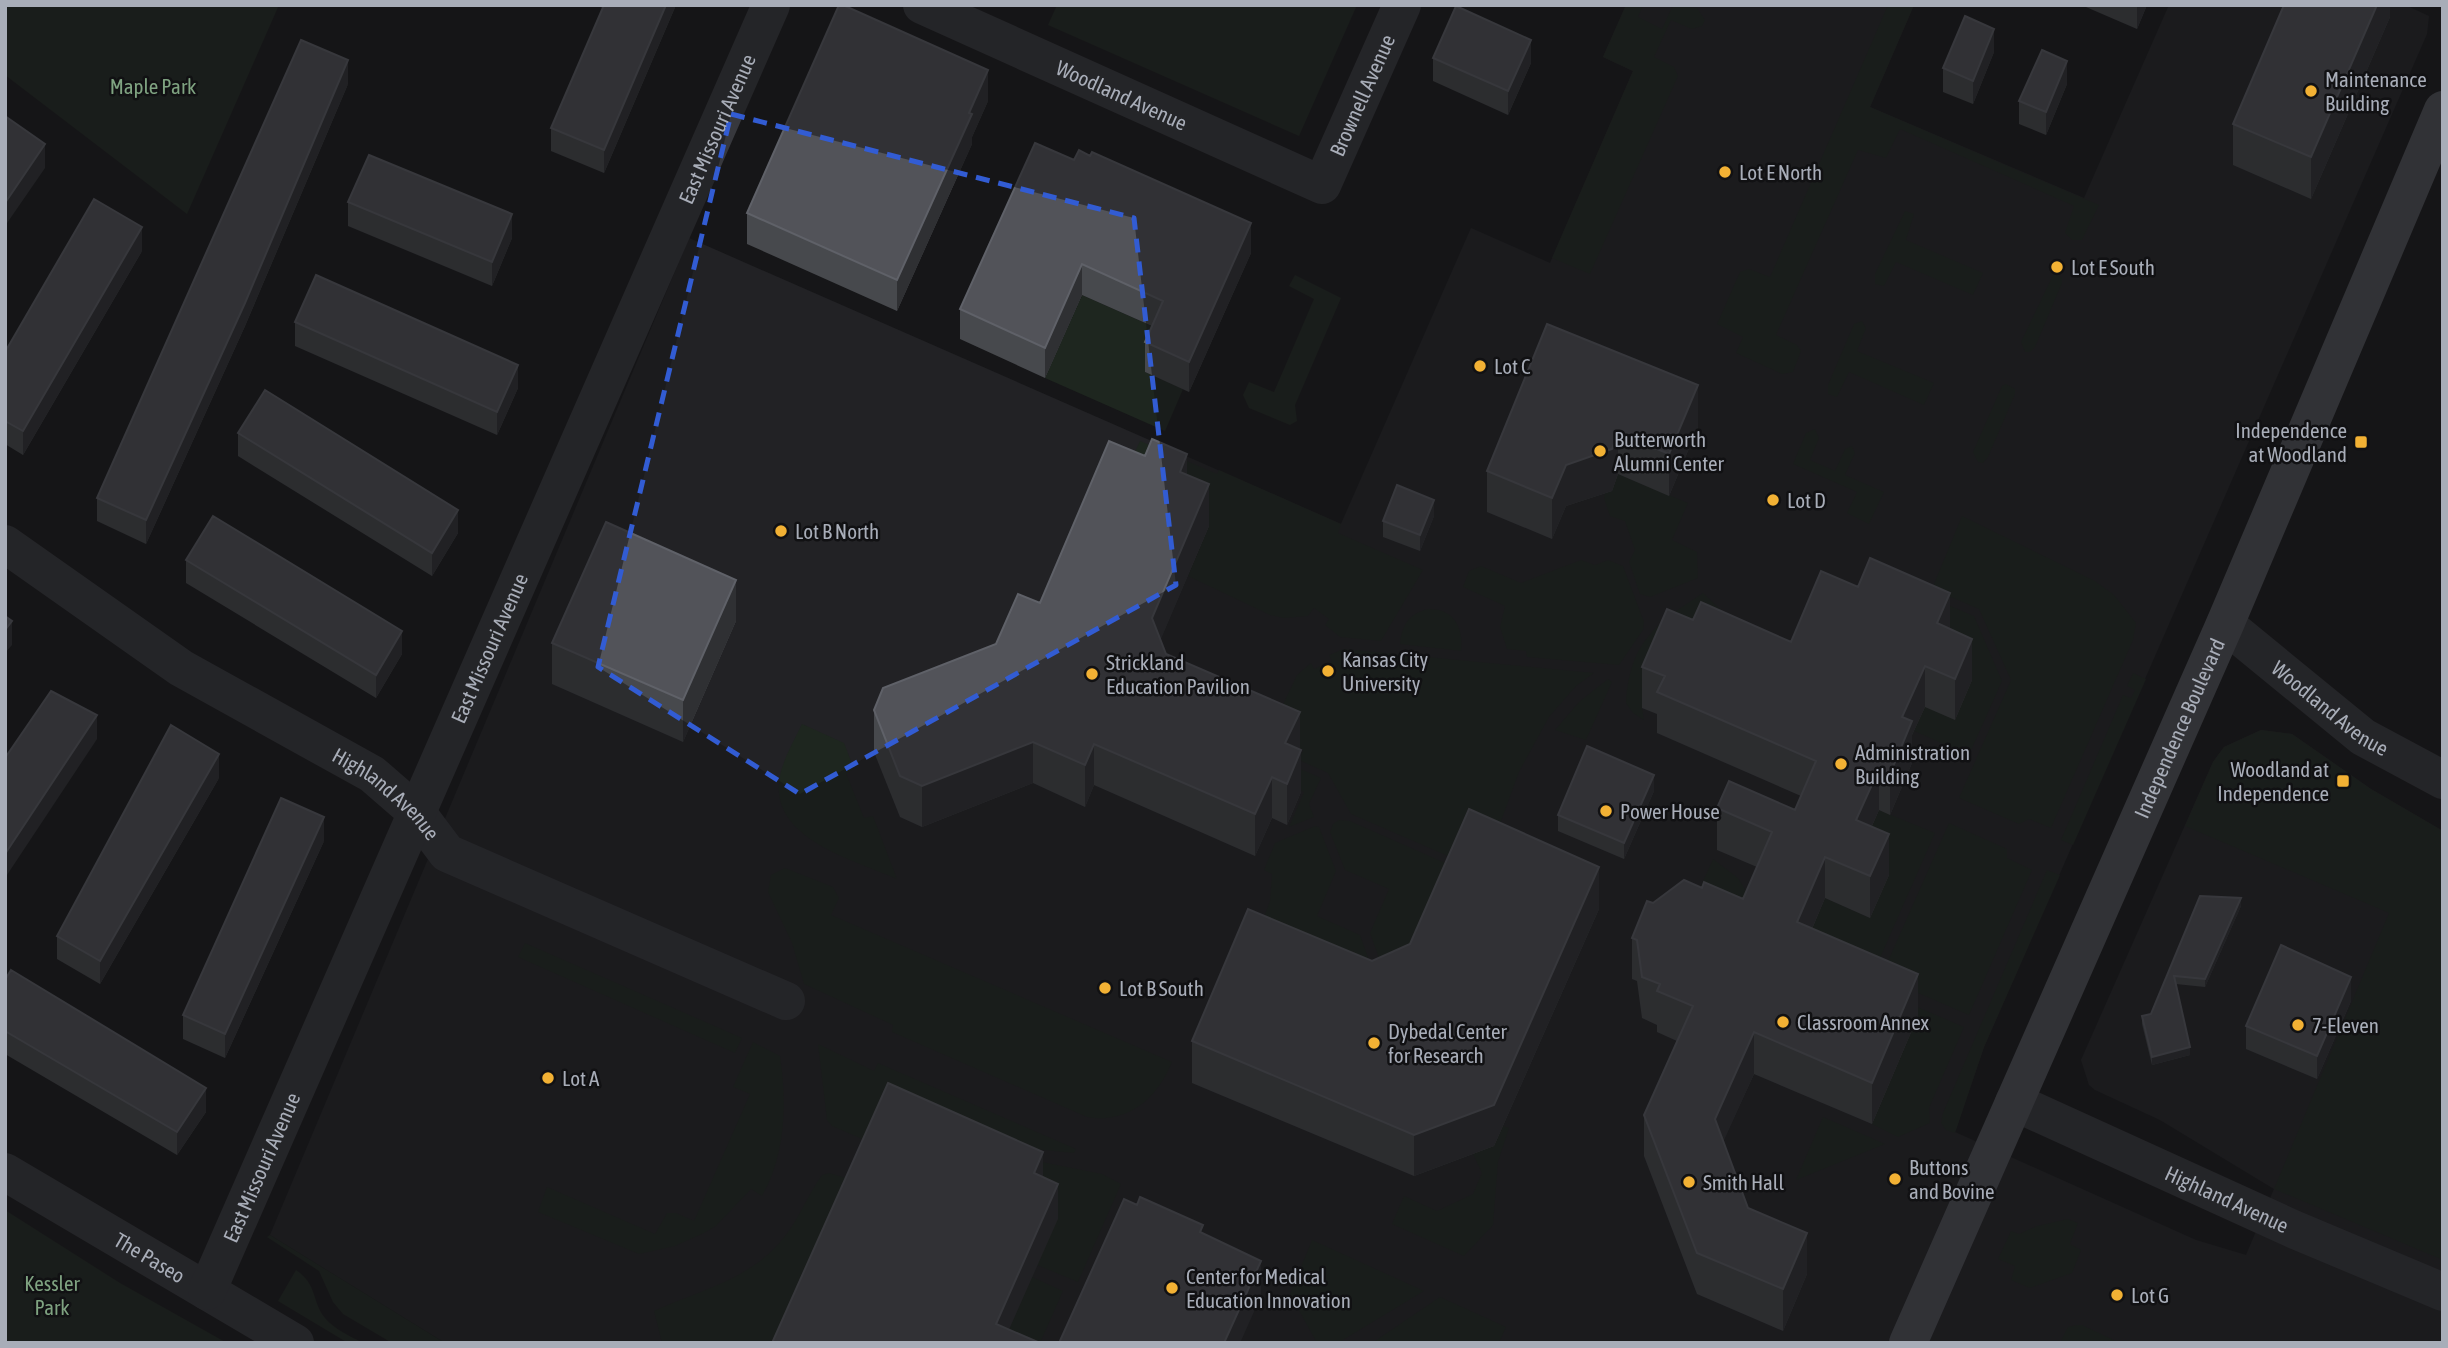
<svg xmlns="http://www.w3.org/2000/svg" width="2448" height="1348" viewBox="0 0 2448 1348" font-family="'Asap Condensed',sans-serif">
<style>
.built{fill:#222225}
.green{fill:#1e261f}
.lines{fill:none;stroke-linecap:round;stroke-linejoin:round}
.minor{stroke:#37383d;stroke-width:38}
.tertiary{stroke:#37383d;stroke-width:38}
.primary{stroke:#53555c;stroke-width:38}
.wall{fill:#47494d}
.shaded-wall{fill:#2f3033}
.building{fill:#525359;stroke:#5f6168;stroke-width:2}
.marked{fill:none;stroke:#325cd3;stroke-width:5;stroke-dasharray:14 9;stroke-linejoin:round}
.poi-dot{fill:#f2b134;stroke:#111113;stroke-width:2.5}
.labels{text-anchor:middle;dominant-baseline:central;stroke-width:5;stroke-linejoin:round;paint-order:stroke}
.poi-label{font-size:21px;fill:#a8adb8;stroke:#111113;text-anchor:start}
.park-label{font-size:21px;fill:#7fa381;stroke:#111113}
.street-label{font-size:21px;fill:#a8adb8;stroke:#111113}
</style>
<rect width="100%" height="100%" fill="#161618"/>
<path class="built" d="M 1626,5 L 1914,5 L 1870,107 L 2084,198 L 2169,5 L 2405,5 L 2429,16 L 2427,34 L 1984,1047 L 1955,1132 L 2196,1240 L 2246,1255 L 2274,1189 L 2160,1120 L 2095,1090 L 2089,1085 L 2081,1060 L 2213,762 L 2224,747 L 2261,730 L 2292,734 L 2371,789 L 2443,831 L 2443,1343 L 445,1343 L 270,1235 L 689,238 L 1341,524 L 1471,228 L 1550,263 L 1633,71 L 1603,57 Z"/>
<path class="green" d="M 5,5 L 279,5 L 187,214 L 5,75 Z
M 1057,5 L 1357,5 L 1299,136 L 1048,25 Z
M 1626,5 L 1643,5 L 1638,17 L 1662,29 L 1673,5 L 1697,8 L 1705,20 L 1702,26 L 1692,29 L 1671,20 L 1654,57 L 1674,67 L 1678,76 L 1590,274 L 1552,258 L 1633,71 L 1603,57 Z
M 1888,5 L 1914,5 L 1870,107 L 2099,205 L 2082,240 L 2072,240 L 2065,233 L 2074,206 L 1900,129 L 1886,158 L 1858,150 L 1776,335 L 1797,345 L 1801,351 L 1793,372 L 1782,374 L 1736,353 L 1743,337 L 1717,324 L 1740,272 L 1749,269 L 1770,277 Z
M 1905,211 L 1914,214 L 1906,240 L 1983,273 L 1973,295 L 1896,262 L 1884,286 L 1875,284 L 1875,274 Z
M 2054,273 L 2062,278 L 2062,283 L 2035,347 L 2030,352 L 2025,352 L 2021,342 Z
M 1295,275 L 1341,298 L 1295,405 L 1297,421 L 1290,425 L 1249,408 L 1243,395 L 1249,382 L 1274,392 L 1314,299 L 1289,286 Z
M 1082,295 L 1163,331 L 1145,372 L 1183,389 L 1165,431 L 1045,378 Z
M 1862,321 L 1866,328 L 1857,351 L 1934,383 L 1924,405 L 1849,372 L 1837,397 L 1828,394 L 1828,385 L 1854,324 Z
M 2006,384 L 2015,389 L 2015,394 L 1988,457 L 1983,463 L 1978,462 L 1973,452 L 2002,386 Z
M 1815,429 L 1819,438 L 1810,460 L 1835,471 L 1845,449 L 1852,446 L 1855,453 L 1845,475 L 1884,492 L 1869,524 L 1847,513 L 1857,492 L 1793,464 L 1806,433 Z
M 1140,441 L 1217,474 L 1219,470 L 1341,524 L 1338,533 L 1423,570 L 1381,641 L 1340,637 L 1325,625 L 1329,619 L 1314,608 L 1308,616 L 1284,618 L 1270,615 L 1188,576 L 1209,526 L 1119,487 Z
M 1618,474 L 1688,503 L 1672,540 L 1697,552 L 1698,578 L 1650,597 L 1640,594 L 1629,562 L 1635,550 L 1625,521 L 1610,516 L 1604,498 L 1605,493 L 1612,491 Z
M 1962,516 L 2095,581 L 2114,595 L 2136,623 L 2133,640 L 2051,828 L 2029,819 L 2019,824 L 1959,798 L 2011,680 L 1979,609 L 1932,589 Z
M 1581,560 L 1595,565 L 1608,560 L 1623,566 L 1644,622 L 1643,630 L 1619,665 L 1527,657 L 1526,651 L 1507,649 L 1500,627 L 1505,606 L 1463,587 L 1469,571 L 1481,566 L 1521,583 Z
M 1703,593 L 1721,610 L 1714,624 L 1642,708 L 1644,720 L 1633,713 L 1626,703 C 1630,641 1656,624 1703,593 Z
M 1929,597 L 1974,616 L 2002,681 L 1969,755 L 1914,731 L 1952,628 L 1921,614 Z
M 1428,609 C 1454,608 1464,628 1461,651 L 1400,644 C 1402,625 1408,614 1428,609 Z
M 1344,649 L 1594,673 L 1576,686 L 1549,717 L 1519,772 L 1496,835 L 1464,863 L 1351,814 L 1328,773 L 1299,760 L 1303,750 L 1269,734 L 1297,675 L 1311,663 L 1314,669 L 1332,661 L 1329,655 Z
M 2133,673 L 2146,679 L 2073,845 L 2061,840 L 2123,695 L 2131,698 L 2135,690 L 2127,686 Z
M 1608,679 L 1612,682 L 1586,740 L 1555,730 L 1579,702 Z
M 802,724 L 844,743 L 854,769 L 846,773 L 864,818 L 873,816 L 897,879 C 856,861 774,840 779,784 C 780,764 793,743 802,724 Z
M 2261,730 L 2292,734 L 2371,789 L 2443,831 L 2443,1260 L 2274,1189 L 2389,913 L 2185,826 L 2213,762 L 2224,747 Z
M 1296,767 L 1321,778 L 1309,804 L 1314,817 L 1289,827 L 1304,792 L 1288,784 Z
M 1879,810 L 1935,833 L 1873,974 L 1700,888 L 1713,859 L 1738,878 L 1748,894 L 1812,929 L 1825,898 L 1870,918 L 1856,861 Z
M 1339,820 L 1350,821 L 1461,870 L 1414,976 L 1380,961 L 1370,933 L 1389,889 L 1345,870 L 1330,832 L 1333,824 Z
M 1949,823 L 2007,849 L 2007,858 L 2032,870 L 1969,1015 L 1881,977 Z
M 1315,826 L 1319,827 L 1336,871 L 1317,916 L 1360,935 L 1371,966 L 1251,952 L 1270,901 L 1272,874 L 1264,870 L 1275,843 Z
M 785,868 L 833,887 L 839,898 L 831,915 L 1172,1062 C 1157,1099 1128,1124 1087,1117 L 892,1032 L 893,1025 L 804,984 L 792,943 L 768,892 L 771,875 Z
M 2047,870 L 2060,875 L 1984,1047 L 1955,1133 L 1946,1130 L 1941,1123 L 1943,1113 Z
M 525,943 L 742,1038 L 735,1053 L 518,957 Z
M 1882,992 L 1964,1027 L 1929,1108 L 1930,1123 L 1898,1137 L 1872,1124 L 1918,1016 Z
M 753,1042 L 780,1056 C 787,1102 786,1154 762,1196 L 751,1189 L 716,1226 L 704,1233 L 675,1246 L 639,1254 L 538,1212 L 547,1187 L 655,1234 L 667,1213 L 676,1213 L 694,1221 L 750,1094 L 733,1087 Z
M 818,1044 L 874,1071 L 878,1063 L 1076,1149 L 1074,1153 L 1003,1146 L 876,1145 L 832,1126 L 827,1120 Z
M 1823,1117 L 1885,1144 L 1796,1180 Z
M 1503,1126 L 1509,1128 L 1498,1162 L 1493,1225 L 1464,1256 L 1392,1224 L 1404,1196 L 1437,1211 L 1473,1194 L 1482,1173 L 1473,1154 L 1494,1146 Z
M 1032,1160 L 1102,1174 L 1121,1184 L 1078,1282 L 1037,1265 Z
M 829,1173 L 860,1182 L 788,1343 L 662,1343 L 654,1311 C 702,1289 751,1280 785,1236 C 800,1217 808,1194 822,1175 Z
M 5,1210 L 120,1283 L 227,1343 L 5,1343 Z
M 2068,1219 L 2078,1223 L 2070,1244 L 2081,1250 L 2072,1273 L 2030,1288 L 2011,1280 L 2015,1266 L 1998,1259 L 2011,1231 L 2019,1234 L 2037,1226 Z
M 270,1235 L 445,1343 L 392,1343 L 343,1314 L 333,1302 L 319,1271 L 267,1237 Z
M 1312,1240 L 1424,1291 L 1338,1343 L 1317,1343 L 1290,1294 Z
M 296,1270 C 318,1285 311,1300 325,1318 C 334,1329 350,1336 363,1343 L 348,1343 L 278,1301 Z
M 1032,1277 L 1063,1291 L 1040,1343 L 1003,1343 Z
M 1440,1297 L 1506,1327 L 1499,1343 L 1372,1343 Z
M 2077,1325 L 2082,1325 L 2120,1343 L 2060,1343 L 2068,1327 Z"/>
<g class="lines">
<g class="minor">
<path id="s1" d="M 922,5 L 1322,185 L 1402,5"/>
<path id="s2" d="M 5,544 L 181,668 L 372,774 L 417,813 L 447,853 L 786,1001"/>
<path id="s3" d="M 2225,624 L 2363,737 L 2443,780"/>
<path id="s4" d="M 5,1172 L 295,1343"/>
<path id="s5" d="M 207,1291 L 771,5"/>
</g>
<path class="tertiary" id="s6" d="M 2014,1102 L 2293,1229 L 2443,1292"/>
<path class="primary" id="s7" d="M 1908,1343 L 2225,624 L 2443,110"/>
</g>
<path class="wall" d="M 596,5 L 676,5 L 604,173 L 551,151 L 551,128 L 603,8 Z
M 2086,5 L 2147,5 L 2137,29 L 2086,7 Z
M 2390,5 L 2390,17 L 2311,199 L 2233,165 L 2233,124 Z
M 1994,52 L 1973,104 L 1943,92 L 1943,68 Z
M 1433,58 L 1531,63 L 1508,115 L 1433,81 Z
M 348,84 L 245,326 L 146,544 L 97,521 L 97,498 Z
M 2067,84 L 2046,135 L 2019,124 L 2019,101 Z
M 988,101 L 972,137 L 972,144 L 897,311 L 747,244 L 747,213 Z
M 1074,160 L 1251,253 L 1189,392 L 1145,372 L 1145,342 L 1152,326 L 1082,295 L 1045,378 L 960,339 L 960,309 Z
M 348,202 L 512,238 L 492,286 L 348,226 Z
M 142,251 L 23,455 L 5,444 L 5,352 Z
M 295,322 L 518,388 L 497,435 L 295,346 Z
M 1547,324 L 1698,427 L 1669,496 L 1618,474 L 1612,491 L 1566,506 L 1552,539 L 1487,512 L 1487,471 Z
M 238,433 L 458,533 L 432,576 L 238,456 Z
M 1187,475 L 1209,526 L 1160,640 L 1166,654 L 1300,750 L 1301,792 L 1287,825 L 1272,818 L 1255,856 L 1094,785 L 1085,807 L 1033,783 L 922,827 L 900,817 L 874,752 L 874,710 L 996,644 L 1040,603 Z
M 1434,516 L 1420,551 L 1383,537 L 1383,521 Z
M 186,560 L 402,654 L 376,698 L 186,583 Z
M 1693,620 L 1791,642 L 1950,629 L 1972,680 L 1955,720 L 1925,707 L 1912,735 L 1912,763 L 1890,815 L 1879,810 L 1872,826 L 1889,875 L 1870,918 L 1825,898 L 1812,929 L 1918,1016 L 1872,1124 L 1754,1074 L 1723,1141 L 1748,1208 L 1807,1274 L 1783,1331 L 1697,1294 L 1644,1156 L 1644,1115 L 1677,1041 L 1657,1032 L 1657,1025 L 1642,1018 L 1637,981 L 1632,979 L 1632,938 L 1653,903 L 1702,888 L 1743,899 L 1757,867 L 1717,850 L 1717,808 L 1795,810 L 1801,796 L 1657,733 L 1657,714 L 1642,708 L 1642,667 Z
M 736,621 L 683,742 L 552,684 L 552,643 Z
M 219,778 L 100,984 L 57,959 L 57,936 Z
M 1654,791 L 1624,859 L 1558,831 L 1558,815 Z
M 324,841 L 225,1058 L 183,1039 L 183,1015 Z
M 2200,896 L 2241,906 L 2205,987 L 2176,984 L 2190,1055 L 2152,1065 L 2142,1024 L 2142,1016 L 2151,1014 Z
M 1599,909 L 1494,1146 L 1414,1176 L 1192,1083 L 1192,1041 L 1372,961 Z
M 5,980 L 206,1112 L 177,1155 L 5,1054 Z
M 2351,1001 L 2317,1079 L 2246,1049 L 2246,1026 Z"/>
<path class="shaded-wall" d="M 666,5 L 676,5 L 604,173 L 604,150 Z
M 2137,5 L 2147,5 L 2137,29 Z
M 2377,5 L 2390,5 L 2390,17 L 2311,199 L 2311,157 Z
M 1994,29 L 1994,52 L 1973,104 L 1973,81 Z
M 1531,40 L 1531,63 L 1508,115 L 1508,91 Z
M 348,60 L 348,84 L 245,326 L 146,544 L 146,520 Z
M 2067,61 L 2067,84 L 2046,135 L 2046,112 Z
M 988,70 L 988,101 L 972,137 L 972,144 L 897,311 L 897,280 Z
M 45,144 L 45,168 L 5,226 L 5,203 Z
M 512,214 L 512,238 L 492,286 L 492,262 Z
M 1251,223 L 1251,253 L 1189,392 L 1189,362 Z
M 142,227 L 142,251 L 23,455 L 23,431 Z
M 1082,264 L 1082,295 L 1045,378 L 1045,348 Z
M 518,365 L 518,388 L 497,435 L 497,412 Z
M 1698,385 L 1698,427 L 1669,496 L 1669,454 Z
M 1618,433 L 1618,474 L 1612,491 L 1566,506 L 1552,539 L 1552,498 L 1566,465 Z
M 1187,454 L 1187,496 L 1180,472 Z
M 1209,484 L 1209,526 L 1152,660 L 1152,618 Z
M 1434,500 L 1434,516 L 1420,551 L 1420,535 Z
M 458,510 L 458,533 L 432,576 L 432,553 Z
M 736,580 L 736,621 L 683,742 L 683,700 Z
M 1950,593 L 1950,634 L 1937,623 Z
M 12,621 L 12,645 L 5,653 L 5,630 Z
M 402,631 L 402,654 L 376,698 L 376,675 Z
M 1972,639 L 1972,680 L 1955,720 L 1955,679 Z
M 1925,666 L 1925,707 L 1912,735 L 1912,763 L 1890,815 L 1890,774 L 1902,717 Z
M 1300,712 L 1300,754 L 1285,785 L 1285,743 Z
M 97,715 L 97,739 L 5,878 L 5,854 Z
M 1033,742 L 1033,783 L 922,827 L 922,786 Z
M 1094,744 L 1094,785 L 1085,807 L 1085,765 Z
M 1301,750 L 1301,792 L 1287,825 L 1287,784 Z
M 219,754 L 219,778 L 100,984 L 100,961 Z
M 1879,769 L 1879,810 L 1856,861 L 1856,820 Z
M 1654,775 L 1654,791 L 1624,859 L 1624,843 Z
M 1272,777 L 1272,818 L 1255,856 L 1255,814 Z
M 324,817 L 324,841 L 225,1058 L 225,1034 Z
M 1889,834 L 1889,875 L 1870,918 L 1870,876 Z
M 1825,857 L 1825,898 L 1797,964 L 1797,922 Z
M 1599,867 L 1599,909 L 1494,1146 L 1414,1176 L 1414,1135 Z
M 2241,898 L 2241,906 L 2205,987 L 2205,979 Z
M 1918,974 L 1918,1016 L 1872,1124 L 1872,1083 Z
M 2351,977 L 2351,1001 L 2317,1079 L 2317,1056 Z
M 1754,1032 L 1754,1074 L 1715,1160 L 1715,1119 Z
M 2190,1047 L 2190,1055 L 2152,1065 L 2152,1057 Z
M 206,1088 L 206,1112 L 177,1155 L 177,1132 Z
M 1043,1152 L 1043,1187 L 1034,1173 Z
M 1058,1184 L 1058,1219 L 1003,1343 L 996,1324 Z
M 1807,1233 L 1807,1274 L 1783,1331 L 1783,1289 Z
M 1261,1261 L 1261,1296 L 1240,1343 L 1224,1343 Z"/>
<path class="building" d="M 604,5 L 666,5 L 604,150 L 551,128 Z
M 839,5 L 843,5 L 988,70 L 969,113 L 972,114 L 897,280 L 747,213 Z
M 2284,5 L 2377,5 L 2311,157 L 2233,124 Z
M 1456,6 L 1531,40 L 1508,91 L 1433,58 Z
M 1965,16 L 1994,29 L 1973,81 L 1943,68 Z
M 301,40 L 348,60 L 245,303 L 146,520 L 97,498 Z
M 2042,50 L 2067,61 L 2046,112 L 2019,101 Z
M 5,116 L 45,144 L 5,203 Z
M 1035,143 L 1074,160 L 1079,150 L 1090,156 L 1092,152 L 1251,223 L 1189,362 L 1145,342 L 1163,301 L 1082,264 L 1045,348 L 960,309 Z
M 369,155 L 512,214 L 492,262 L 348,202 Z
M 94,199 L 142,227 L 23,431 L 5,421 L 5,352 Z
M 316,275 L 518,365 L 497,412 L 295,322 Z
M 1547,324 L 1698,385 L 1669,454 L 1618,433 L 1612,449 L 1566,465 L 1552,498 L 1487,471 Z
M 265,390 L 458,510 L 432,553 L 238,433 Z
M 1152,439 L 1187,454 L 1180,472 L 1209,484 L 1152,618 L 1166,654 L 1300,712 L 1285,743 L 1301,750 L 1287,784 L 1272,777 L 1255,814 L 1094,744 L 1085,765 L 1033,742 L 922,786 L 900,776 L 874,710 L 883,688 L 996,644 L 1018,594 L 1040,603 L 1109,441 L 1145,456 Z
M 1397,485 L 1434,500 L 1420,535 L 1383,521 Z
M 213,516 L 402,631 L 376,675 L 186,560 Z
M 606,522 L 736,580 L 683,700 L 552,643 Z
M 1870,558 L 1950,593 L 1937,623 L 1972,639 L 1955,679 L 1925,666 L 1902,717 L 1912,721 L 1890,774 L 1879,769 L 1856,820 L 1889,834 L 1870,876 L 1825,857 L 1797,922 L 1918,974 L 1872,1083 L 1754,1032 L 1715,1119 L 1748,1208 L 1807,1233 L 1783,1289 L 1697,1253 L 1644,1115 L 1693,1006 L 1657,991 L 1660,984 L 1642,977 L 1637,940 L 1632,938 L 1647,901 L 1653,903 L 1684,880 L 1702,888 L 1704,882 L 1743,899 L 1772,832 L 1717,808 L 1729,781 L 1795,810 L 1816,761 L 1657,692 L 1665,676 L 1642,667 L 1667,609 L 1693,620 L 1701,602 L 1791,642 L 1821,571 L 1858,587 Z
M 5,616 L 12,621 L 5,630 Z
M 51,691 L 97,715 L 5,854 L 5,758 Z
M 171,725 L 219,754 L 100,961 L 57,936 Z
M 1587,746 L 1654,775 L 1624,843 L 1558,815 Z
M 281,798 L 324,817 L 225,1034 L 183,1015 Z
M 1469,809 L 1599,867 L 1494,1105 L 1414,1135 L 1192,1041 L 1248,909 L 1372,961 L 1410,944 Z
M 2200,896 L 2241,898 L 2205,979 L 2174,976 L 2190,1047 L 2152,1057 L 2142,1016 L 2151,1014 Z
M 2281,945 L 2351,977 L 2317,1056 L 2246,1026 Z
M 11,970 L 206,1088 L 177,1132 L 5,1031 L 5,980 Z
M 888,1083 L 1043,1152 L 1034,1173 L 1058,1184 L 996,1324 L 1040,1343 L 772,1343 Z
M 1140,1197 L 1203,1225 L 1200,1232 L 1261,1261 L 1224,1343 L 1059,1343 L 1124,1199 L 1137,1205 Z"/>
<path d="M0 0H2448V1348H0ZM 731,114 L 1134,218 L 1176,585 L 800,794 L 598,667 Z" fill="#161618" fill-opacity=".55" fill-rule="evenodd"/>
<path class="marked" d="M 731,114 L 1134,218 L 1176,585 L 800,794 L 598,667 Z"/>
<g class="poi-dot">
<circle cx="2311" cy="91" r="7"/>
<circle cx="1725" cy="172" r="7"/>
<circle cx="2057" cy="267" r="7"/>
<circle cx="1480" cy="366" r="7"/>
<rect x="2354" y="435" width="14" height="14" rx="3.5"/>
<circle cx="1600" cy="451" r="7"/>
<circle cx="1773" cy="500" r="7"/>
<circle cx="781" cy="531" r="7"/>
<circle cx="1328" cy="671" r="7"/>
<circle cx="1092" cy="674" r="7"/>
<circle cx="1841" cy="764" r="7"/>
<rect x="2336" y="774" width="14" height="14" rx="3.5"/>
<circle cx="1606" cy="811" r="7"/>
<circle cx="1105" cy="988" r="7"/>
<circle cx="1783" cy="1022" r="7"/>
<circle cx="2298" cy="1025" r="7"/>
<circle cx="1374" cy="1043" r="7"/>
<circle cx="548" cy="1078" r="7"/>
<circle cx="1895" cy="1179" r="7"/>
<circle cx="1689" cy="1182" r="7"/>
<circle cx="1172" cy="1288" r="7"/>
<circle cx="2117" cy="1295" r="7"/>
</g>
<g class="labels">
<g class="poi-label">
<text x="2325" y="79">Maintenance<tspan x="2325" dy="24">Building</tspan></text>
<text x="1739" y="172">Lot E North</text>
<text x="2071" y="267">Lot E South</text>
<text x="1494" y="366">Lot C</text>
<text x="2347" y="430" text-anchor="end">Independence<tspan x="2347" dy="24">at Woodland</tspan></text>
<text x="1614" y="439">Butterworth<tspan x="1614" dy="24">Alumni Center</tspan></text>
<text x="1787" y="500">Lot D</text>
<text x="795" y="531">Lot B North</text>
<text x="1342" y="659">Kansas City<tspan x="1342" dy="24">University</tspan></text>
<text x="1106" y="662">Strickland<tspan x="1106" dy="24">Education Pavilion</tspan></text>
<text x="1855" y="752">Administration<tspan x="1855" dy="24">Building</tspan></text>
<text x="2329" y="769" text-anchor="end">Woodland at<tspan x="2329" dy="24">Independence</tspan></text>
<text x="1620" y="811">Power House</text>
<text x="1119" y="988">Lot B South</text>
<text x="1797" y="1022">Classroom Annex</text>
<text x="2312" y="1025">7-Eleven</text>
<text x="1388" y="1031">Dybedal Center<tspan x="1388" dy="24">for Research</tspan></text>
<text x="562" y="1078">Lot A</text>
<text x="1909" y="1167">Buttons<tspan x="1909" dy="24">and Bovine</tspan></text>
<text x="1703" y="1182">Smith Hall</text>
<text x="1186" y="1276">Center for Medical<tspan x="1186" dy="24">Education Innovation</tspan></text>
<text x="2131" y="1295">Lot G</text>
</g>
<g class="park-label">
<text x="153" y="86">Maple Park</text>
<text x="52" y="1283">Kessler<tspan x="52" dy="24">Park</tspan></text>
</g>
<g class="street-label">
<text stroke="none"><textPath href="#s1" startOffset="219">Woodland Avenue</textPath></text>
<text stroke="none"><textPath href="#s1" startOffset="537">Brownell Avenue</textPath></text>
<text stroke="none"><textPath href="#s5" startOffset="1269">East Missouri Avenue</textPath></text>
<text stroke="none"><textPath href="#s5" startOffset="702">East Missouri Avenue</textPath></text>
<text stroke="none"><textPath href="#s3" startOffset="135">Woodland Avenue</textPath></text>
<text stroke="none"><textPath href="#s7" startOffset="672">Independence Boulevard</textPath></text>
<text stroke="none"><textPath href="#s2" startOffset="457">Highland Avenue</textPath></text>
<text stroke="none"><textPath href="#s5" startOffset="135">East Missouri Avenue</textPath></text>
<text stroke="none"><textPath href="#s6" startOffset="234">Highland Avenue</textPath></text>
<text stroke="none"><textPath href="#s4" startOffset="168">The Paseo</textPath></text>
</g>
</g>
<rect width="2448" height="1348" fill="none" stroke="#a8adb8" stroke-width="14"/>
</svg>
